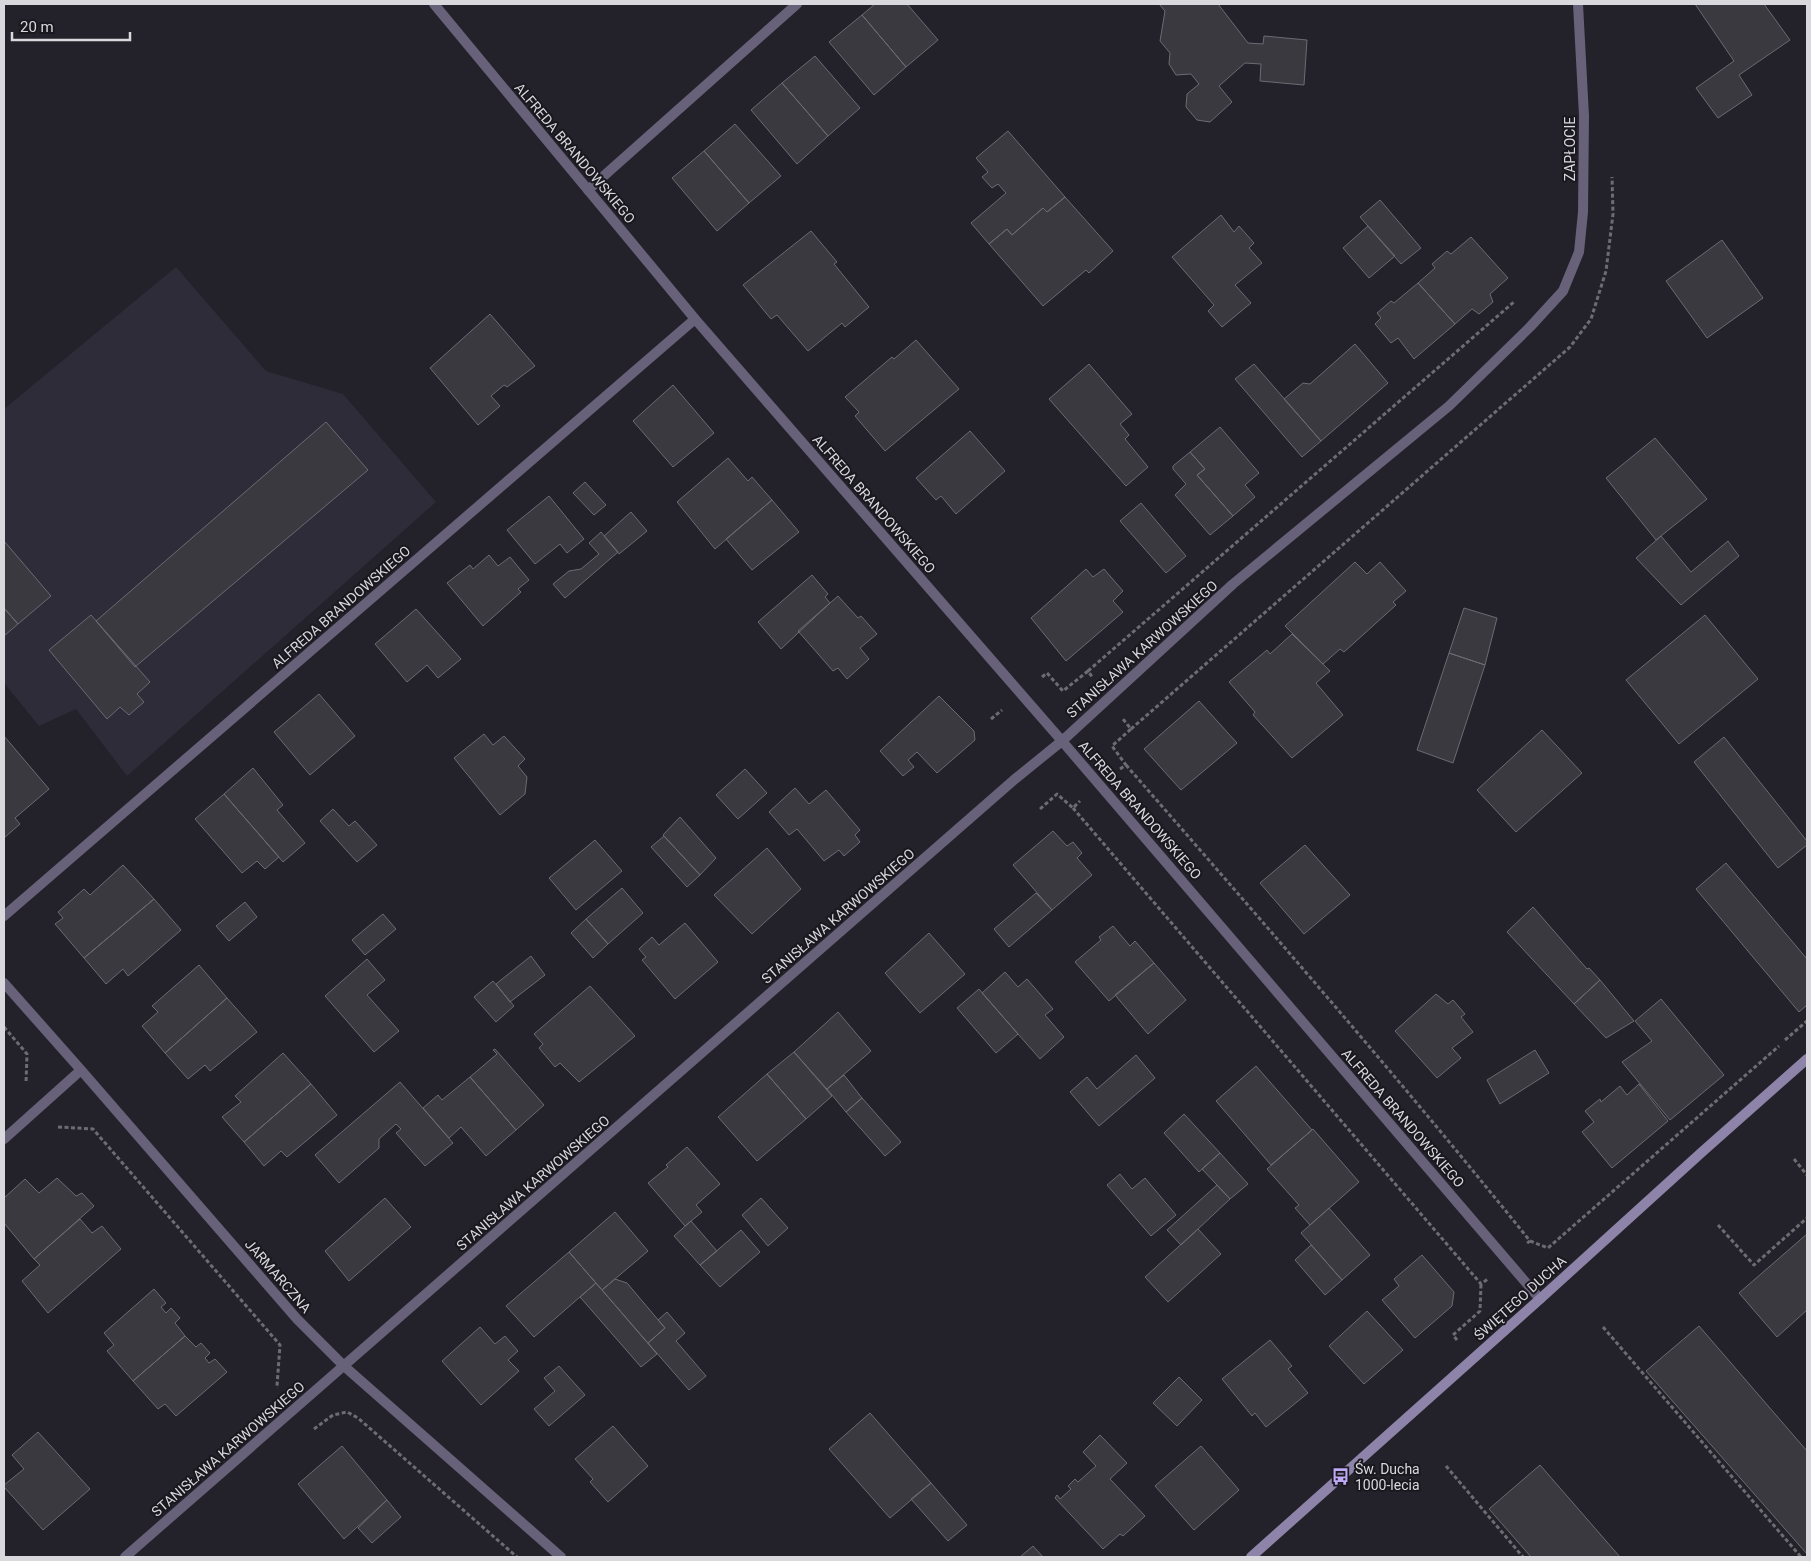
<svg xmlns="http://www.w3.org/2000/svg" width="1811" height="1561" viewBox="0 0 1811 1561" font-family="Roboto,sans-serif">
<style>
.built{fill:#2e2c38}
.building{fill:#3a3940;stroke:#6c6a73}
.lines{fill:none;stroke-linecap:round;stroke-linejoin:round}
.path{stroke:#6e6c73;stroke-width:3;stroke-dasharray:4 2.5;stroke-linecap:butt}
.lane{stroke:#676179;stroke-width:10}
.street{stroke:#676179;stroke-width:10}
.secondary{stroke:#8e84aa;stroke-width:10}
.labels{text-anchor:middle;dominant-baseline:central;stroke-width:4;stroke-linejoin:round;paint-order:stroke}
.street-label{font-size:14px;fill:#d9d8dd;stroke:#1a181f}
.poi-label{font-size:14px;fill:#d9d8dd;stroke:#1a181f;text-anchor:start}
</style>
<rect width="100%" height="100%" fill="#232129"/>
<path class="built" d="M 176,267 L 266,371 L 343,394 L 436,502 L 127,776 L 76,709 L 39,726 L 4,683 L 4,409 Z"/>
<path class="building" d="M 875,4 L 907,4 L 938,40 L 906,67 L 862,15 Z
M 1159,4 L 1218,4 L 1248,43 L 1263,44 L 1264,36 L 1307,40 L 1304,85 L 1260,81 L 1261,64 L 1245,63 L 1219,86 L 1232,102 L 1210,122 L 1197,120 L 1186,107 L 1187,94 L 1199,84 L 1191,74 L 1176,75 L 1169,64 L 1170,53 L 1160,41 L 1165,11 Z
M 1695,4 L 1764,4 L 1790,40 L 1739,75 L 1752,95 L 1718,118 L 1696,88 L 1734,61 Z
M 862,15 L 906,67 L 874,95 L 829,42 Z
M 815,56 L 860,108 L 828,136 L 782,83 Z
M 782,83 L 828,136 L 797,164 L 751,110 Z
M 735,124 L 781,176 L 749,203 L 704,151 Z
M 1008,131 L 1065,197 L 1047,212 L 1043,208 L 1012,235 L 1007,229 L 989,244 L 971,223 L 1006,193 L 998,184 L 992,188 L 982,177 L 988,172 L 976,158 Z
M 704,151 L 749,203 L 717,231 L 672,178 Z
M 1065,197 L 1113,251 L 1089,273 L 1086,270 L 1043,306 L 989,244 L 1007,229 L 1012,235 L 1043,208 L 1047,212 Z
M 1380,200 L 1421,248 L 1401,264 L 1360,217 Z
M 1221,215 L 1234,232 L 1239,226 L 1254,243 L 1249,248 L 1262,263 L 1235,285 L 1251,303 L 1222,327 L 1208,311 L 1214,305 L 1172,257 Z
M 1368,226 L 1395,256 L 1369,278 L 1343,248 Z
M 811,231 L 837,262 L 834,264 L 869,307 L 845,327 L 842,323 L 808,351 L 777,315 L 771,319 L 743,285 Z
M 1471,237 L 1508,278 L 1490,294 L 1493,302 L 1479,314 L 1472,309 L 1455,324 L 1418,283 L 1435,268 L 1432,264 L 1447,251 L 1451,254 Z
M 1722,240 L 1763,298 L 1707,338 L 1666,281 Z
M 1418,283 L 1455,324 L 1414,359 L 1398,338 L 1391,343 L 1375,324 L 1381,318 L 1377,313 L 1391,301 L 1394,303 Z
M 490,314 L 535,366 L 507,387 L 504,385 L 491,396 L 500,406 L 478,425 L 430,368 Z
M 916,340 L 959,389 L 885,451 L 855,416 L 859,412 L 845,397 L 892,357 L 894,359 Z
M 1355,344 L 1388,383 L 1321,441 L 1284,399 L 1303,383 L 1310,384 Z
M 1089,364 L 1132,414 L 1120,424 L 1129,435 L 1125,439 L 1148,467 L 1126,486 L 1049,399 Z
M 1254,364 L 1321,441 L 1302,457 L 1235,379 Z
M 673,385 L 714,433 L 673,467 L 633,421 Z
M 326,422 L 368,470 L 135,667 L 96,621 Z
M 1220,427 L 1259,473 L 1245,485 L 1255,497 L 1233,516 L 1197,475 L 1205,469 L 1190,452 Z
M 970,431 L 1005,471 L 956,514 L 941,496 L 936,500 L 916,478 Z
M 1655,438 L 1707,499 L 1656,540 L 1606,478 Z
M 1190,452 L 1205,469 L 1197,475 L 1233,516 L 1210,535 L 1175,495 L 1186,484 L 1173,469 L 1173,466 Z
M 728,458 L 748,481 L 752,477 L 772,500 L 715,549 L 677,502 Z
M 585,482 L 606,505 L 594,515 L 573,493 Z
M 549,496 L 584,539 L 567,553 L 560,544 L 535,564 L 507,530 Z
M 772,500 L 799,532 L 752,570 L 726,539 Z
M 1141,503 L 1186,556 L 1166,573 L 1120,521 Z
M 631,512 L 647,531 L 619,554 L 604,536 Z
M 601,532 L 618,552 L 565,598 L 553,584 L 569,571 L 581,569 L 599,554 L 589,543 Z
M 1661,536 L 1691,572 L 1728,541 L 1739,556 L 1681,605 L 1636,558 Z
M 4,541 L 51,596 L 18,624 L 4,608 Z
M 489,555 L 498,566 L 510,557 L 529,580 L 518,589 L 521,592 L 483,626 L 447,583 L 470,565 L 473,569 Z
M 1355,562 L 1367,574 L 1380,562 L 1406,591 L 1393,602 L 1396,605 L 1344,652 L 1340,649 L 1323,664 L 1285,626 Z
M 1086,569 L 1093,577 L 1104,569 L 1123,591 L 1113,601 L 1123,612 L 1066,661 L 1031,618 Z
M 812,575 L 828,594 L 825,597 L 830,603 L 781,649 L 758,622 Z
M 838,596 L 858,618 L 861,616 L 877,634 L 860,648 L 869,659 L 847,679 L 838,668 L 833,671 L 798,631 Z
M 4,608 L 18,624 L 4,636 Z
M 1464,608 L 1497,618 L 1485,665 L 1449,653 Z
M 416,609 L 461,659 L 438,678 L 427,665 L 407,682 L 375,644 Z
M 91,615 L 150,682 L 137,694 L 144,702 L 129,715 L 120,707 L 107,719 L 49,650 Z
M 1705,615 L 1758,679 L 1679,744 L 1626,680 Z
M 1292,634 L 1330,671 L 1316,683 L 1343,715 L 1292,758 L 1253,715 L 1255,712 L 1229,682 L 1267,650 L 1270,654 Z
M 1449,653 L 1485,665 L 1453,763 L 1417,750 Z
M 319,694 L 355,736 L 310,775 L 274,732 Z
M 939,696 L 974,731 L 975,740 L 937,773 L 917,752 L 908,760 L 914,767 L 903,776 L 880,751 Z
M 1199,701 L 1237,743 L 1181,790 L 1144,749 Z
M 1542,730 L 1582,773 L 1516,832 L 1477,790 Z
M 484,734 L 493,745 L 504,736 L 525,759 L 518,766 L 527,777 L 525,794 L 500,815 L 454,758 Z
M 4,736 L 49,789 L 15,818 L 20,824 L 4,838 Z
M 1724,737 L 1807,841 L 1807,845 L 1778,868 L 1694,762 Z
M 253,768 L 283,805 L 277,810 L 305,843 L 283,862 L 224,794 Z
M 745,769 L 767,793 L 738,819 L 716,795 Z
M 795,788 L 809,804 L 826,790 L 860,830 L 855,835 L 860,842 L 844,856 L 839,850 L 824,861 L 797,829 L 789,835 L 769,812 Z
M 224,794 L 279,857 L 265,869 L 257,861 L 242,873 L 195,819 Z
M 333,809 L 349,826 L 355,821 L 377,845 L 357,862 L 320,821 Z
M 680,817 L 716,858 L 700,875 L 663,835 Z
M 1053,831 L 1067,846 L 1073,842 L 1082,853 L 1077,858 L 1092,875 L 1052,910 L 1013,865 Z
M 664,836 L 700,875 L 687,887 L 651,847 Z
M 595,840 L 622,871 L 576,910 L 549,878 Z
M 1305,845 L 1350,895 L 1304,934 L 1260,883 Z
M 767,848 L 801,889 L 752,934 L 714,895 Z
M 1726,863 L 1807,959 L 1807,1005 L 1799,1012 L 1696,889 Z
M 123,865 L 154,899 L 84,958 L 55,924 L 63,918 L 58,912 L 84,889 L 90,895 Z
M 622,888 L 643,913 L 608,944 L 586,919 Z
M 1036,893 L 1052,910 L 1009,947 L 994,929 Z
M 154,899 L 181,930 L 128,976 L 123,969 L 106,984 L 84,958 Z
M 245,902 L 257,917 L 229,941 L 216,926 Z
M 1533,907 L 1587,969 L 1589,968 L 1600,980 L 1574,1004 L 1507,932 Z
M 383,914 L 396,929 L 365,955 L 352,940 Z
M 586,919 L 608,944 L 593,958 L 571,933 Z
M 685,923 L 718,962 L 675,999 L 642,960 L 646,957 L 639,949 L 652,937 L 659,945 Z
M 1113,926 L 1130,946 L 1135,941 L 1154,963 L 1109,1001 L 1075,962 L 1101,940 L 1099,937 Z
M 929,933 L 965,974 L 920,1013 L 885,973 Z
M 531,956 L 545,975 L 510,1002 L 496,984 Z
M 367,959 L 385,980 L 367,995 L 399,1031 L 374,1052 L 325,996 Z
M 1154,963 L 1186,1000 L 1148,1034 L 1115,995 Z
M 199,965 L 227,998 L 165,1053 L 142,1026 L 158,1012 L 152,1006 Z
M 1005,972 L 1018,987 L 1027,979 L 1053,1009 L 1045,1015 L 1064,1037 L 1040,1059 L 982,993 Z
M 1600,980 L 1634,1021 L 1606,1038 L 1574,1004 Z
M 493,981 L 514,1006 L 496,1022 L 474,997 Z
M 590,986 L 635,1036 L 579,1082 L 560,1063 L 555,1067 L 539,1048 L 543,1044 L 534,1034 Z
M 979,989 L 1018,1034 L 996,1053 L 957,1008 Z
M 1436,994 L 1448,1004 L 1453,1000 L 1465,1014 L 1461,1017 L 1473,1032 L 1452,1048 L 1461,1058 L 1437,1078 L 1395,1031 Z
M 227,998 L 257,1032 L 210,1071 L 205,1065 L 188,1079 L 165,1053 Z
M 1661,999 L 1724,1075 L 1670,1120 L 1622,1062 L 1652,1041 L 1635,1021 Z
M 838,1012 L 871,1051 L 827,1089 L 794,1052 Z
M 495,1049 L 544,1105 L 516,1130 L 470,1077 L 497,1054 L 493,1050 Z
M 1535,1050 L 1549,1073 L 1500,1104 L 1487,1080 Z
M 794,1052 L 832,1096 L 806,1119 L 767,1074 Z
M 283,1053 L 311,1084 L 244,1142 L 222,1117 L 241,1102 L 235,1096 Z
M 1136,1055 L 1155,1078 L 1099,1126 L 1070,1092 L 1087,1077 L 1097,1089 Z
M 1256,1066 L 1312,1130 L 1271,1165 L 1216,1101 Z
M 767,1074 L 806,1119 L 757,1161 L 718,1117 Z
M 844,1075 L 862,1098 L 846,1112 L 827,1089 Z
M 470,1077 L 516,1130 L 486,1156 L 461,1127 L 449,1138 L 423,1108 L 438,1095 L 442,1100 Z
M 400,1082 L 453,1143 L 425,1166 L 396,1133 L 401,1129 L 396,1124 L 379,1139 L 379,1148 L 339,1183 L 315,1155 Z
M 311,1084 L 337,1115 L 287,1157 L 281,1151 L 264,1166 L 244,1142 Z
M 1639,1084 L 1668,1121 L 1612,1168 L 1582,1132 L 1594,1122 L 1585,1111 L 1600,1099 L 1601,1102 L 1620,1086 L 1627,1095 Z
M 862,1098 L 901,1142 L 885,1156 L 846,1112 Z
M 1184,1114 L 1220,1153 L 1199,1172 L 1164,1133 Z
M 1313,1129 L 1359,1182 L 1310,1225 L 1295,1208 L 1299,1205 L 1267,1169 Z
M 687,1147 L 720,1184 L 696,1205 L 702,1212 L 685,1226 L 648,1183 L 668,1167 L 666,1165 Z
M 1220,1153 L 1248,1184 L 1230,1199 L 1202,1169 Z
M 1120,1174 L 1132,1189 L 1145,1178 L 1176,1215 L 1151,1236 L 1107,1185 Z
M 57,1178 L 76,1196 L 82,1193 L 94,1206 L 34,1259 L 4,1223 L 4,1198 L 25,1179 L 39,1193 Z
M 1217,1185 L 1230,1199 L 1181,1245 L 1167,1230 Z
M 385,1198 L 411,1227 L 349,1281 L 325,1251 Z
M 761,1198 L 788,1228 L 768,1246 L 742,1215 Z
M 1329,1208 L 1370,1255 L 1342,1280 L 1301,1233 Z
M 615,1212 L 648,1251 L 602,1290 L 569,1252 Z
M 80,1219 L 92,1233 L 102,1226 L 121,1249 L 48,1313 L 22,1281 L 40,1265 L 34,1259 Z
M 691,1221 L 717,1251 L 700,1265 L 674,1236 Z
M 1198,1229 L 1221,1254 L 1168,1302 L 1145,1277 Z
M 741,1230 L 760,1252 L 720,1287 L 700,1265 Z
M 1807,1234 L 1807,1310 L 1777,1337 L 1739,1293 Z
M 1311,1245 L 1342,1280 L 1325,1295 L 1295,1260 Z
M 569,1252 L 596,1283 L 534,1337 L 506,1306 Z
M 1422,1255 L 1454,1292 L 1452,1306 L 1415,1338 L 1382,1300 L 1399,1286 L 1394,1279 Z
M 615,1279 L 627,1283 L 665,1328 L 648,1343 L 602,1290 Z
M 596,1283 L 657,1354 L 641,1367 L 580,1297 Z
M 154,1289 L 166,1303 L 161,1307 L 166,1313 L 171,1308 L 180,1318 L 175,1323 L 185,1336 L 133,1381 L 107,1351 L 114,1345 L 104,1333 Z
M 1367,1311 L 1403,1350 L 1364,1384 L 1329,1346 Z
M 667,1312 L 685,1333 L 676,1341 L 706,1376 L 689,1390 L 648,1343 L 665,1328 L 658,1320 Z
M 1699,1326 L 1807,1451 L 1807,1554 L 1646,1371 Z
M 480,1327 L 495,1344 L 505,1336 L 518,1351 L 508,1360 L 519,1371 L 481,1405 L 442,1361 Z
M 185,1336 L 196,1347 L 201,1343 L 210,1353 L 205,1358 L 209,1363 L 215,1359 L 227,1372 L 176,1416 L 165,1404 L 158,1409 L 133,1381 Z
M 1270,1340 L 1292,1366 L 1288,1369 L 1308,1393 L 1266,1427 L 1255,1413 L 1252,1416 L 1222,1379 Z
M 559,1366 L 585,1395 L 549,1426 L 534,1409 L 555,1391 L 544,1378 Z
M 1179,1377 L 1202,1400 L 1177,1426 L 1153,1403 Z
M 870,1413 L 931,1483 L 890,1518 L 829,1449 Z
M 613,1426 L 648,1466 L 608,1502 L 590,1482 L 593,1479 L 575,1459 Z
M 38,1432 L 90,1489 L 43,1530 L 4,1487 L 4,1485 L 24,1469 L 12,1455 Z
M 1100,1435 L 1127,1463 L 1110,1479 L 1145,1516 L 1123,1536 L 1120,1534 L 1103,1549 L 1055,1498 L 1057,1495 L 1060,1499 L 1071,1489 L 1068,1486 L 1075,1479 L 1078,1482 L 1096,1466 L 1083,1452 Z
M 342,1446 L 387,1500 L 344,1539 L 298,1484 Z
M 1201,1446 L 1239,1490 L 1194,1530 L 1155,1486 Z
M 1540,1465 L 1620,1557 L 1531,1557 L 1489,1509 Z
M 931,1483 L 967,1525 L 948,1541 L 911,1499 Z
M 387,1500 L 401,1517 L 372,1543 L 358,1528 Z
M 1033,1546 L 1043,1557 L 1020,1557 Z"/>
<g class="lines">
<path class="path" d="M 1088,671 L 1515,301
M 1042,677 L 1047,673 L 1063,691 L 1088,671 L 1093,678
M 991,719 L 1002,710
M 1131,729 L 1570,347 L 1591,319 L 1606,271 L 1613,214 L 1612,177
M 1126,765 C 1263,922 1399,1078 1530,1241 L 1526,1244
M 1120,769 L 1126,765 L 1112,746 L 1131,729 L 1123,719
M 1073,808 L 1481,1284 L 1489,1278
M 1040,809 L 1057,794 L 1073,808 L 1080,801
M 4,1027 L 27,1054 L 26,1083
M 1785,1040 L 1807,1021
M 58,1127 L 93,1129 L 274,1338 L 280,1345 L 277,1386 L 278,1388
M 1794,1159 L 1807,1175
M 1718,1225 L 1754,1265 L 1807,1218
M 1530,1241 L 1548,1248 L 1779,1046
M 1603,1327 L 1801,1557
M 1457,1340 L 1453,1335 L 1480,1311 L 1481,1284
M 314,1429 L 333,1415 L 347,1412 L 358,1418 L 517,1557
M 1446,1466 L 1523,1557"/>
<path class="lane" d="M 588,190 L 797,4"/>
<path class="street" d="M 434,4 L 695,319
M 4,916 L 695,319 L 1062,741 L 1540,1299
M 4,983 L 81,1070 L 297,1319 L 344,1366 L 561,1557
M 4,1139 L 81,1070
M 125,1557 L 1015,779 L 1062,741 L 1233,584 L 1449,406 L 1530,327 L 1563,291 L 1579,252 L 1583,212 L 1584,116 L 1578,4"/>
<path class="secondary" d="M 1251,1557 L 1540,1299 L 1702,1152 L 1807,1059"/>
</g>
<defs>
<symbol id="bus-bare" viewBox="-9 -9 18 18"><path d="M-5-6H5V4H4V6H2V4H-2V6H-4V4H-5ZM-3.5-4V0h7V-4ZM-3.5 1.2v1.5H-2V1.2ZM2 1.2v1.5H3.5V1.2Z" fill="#bda9f5" stroke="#1a181f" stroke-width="2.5" paint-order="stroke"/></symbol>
</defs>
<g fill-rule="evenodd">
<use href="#bus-bare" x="1328" y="1464" width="25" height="25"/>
</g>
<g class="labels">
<g class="street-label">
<text transform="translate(1570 149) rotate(-90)">ZAPŁOCIE</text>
<text transform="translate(575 153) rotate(50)">ALFREDA BRANDOWSKIEGO</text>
<text transform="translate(874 504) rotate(49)">ALFREDA BRANDOWSKIEGO</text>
<text transform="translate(341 607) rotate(-41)">ALFREDA BRANDOWSKIEGO</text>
<text transform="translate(1142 649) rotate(-42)">STANISŁAWA KARWOWSKIEGO</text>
<text transform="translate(1140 810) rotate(49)">ALFREDA BRANDOWSKIEGO</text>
<text transform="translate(838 916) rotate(-41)">STANISŁAWA KARWOWSKIEGO</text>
<text transform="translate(1403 1118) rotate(49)">ALFREDA BRANDOWSKIEGO</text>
<text transform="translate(533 1183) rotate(-41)">STANISŁAWA KARWOWSKIEGO</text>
<text transform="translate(278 1276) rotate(49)">JARMARCZNA</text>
<text transform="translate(1520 1298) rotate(-42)">ŚWIĘTEGO DUCHA</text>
<text transform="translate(228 1449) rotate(-41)">STANISŁAWA KARWOWSKIEGO</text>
</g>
<g class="poi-label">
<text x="1355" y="1469">Św. Ducha<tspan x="1355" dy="16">1000-lecia</tspan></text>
</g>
</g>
<rect width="1811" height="1561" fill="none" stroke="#d9d8dd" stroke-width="10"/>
<path d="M12 32v8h118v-8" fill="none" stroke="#d9d8dd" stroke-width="2.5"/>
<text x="20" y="32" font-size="15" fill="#d9d8dd" stroke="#1a181f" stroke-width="4" paint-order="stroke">20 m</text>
</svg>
